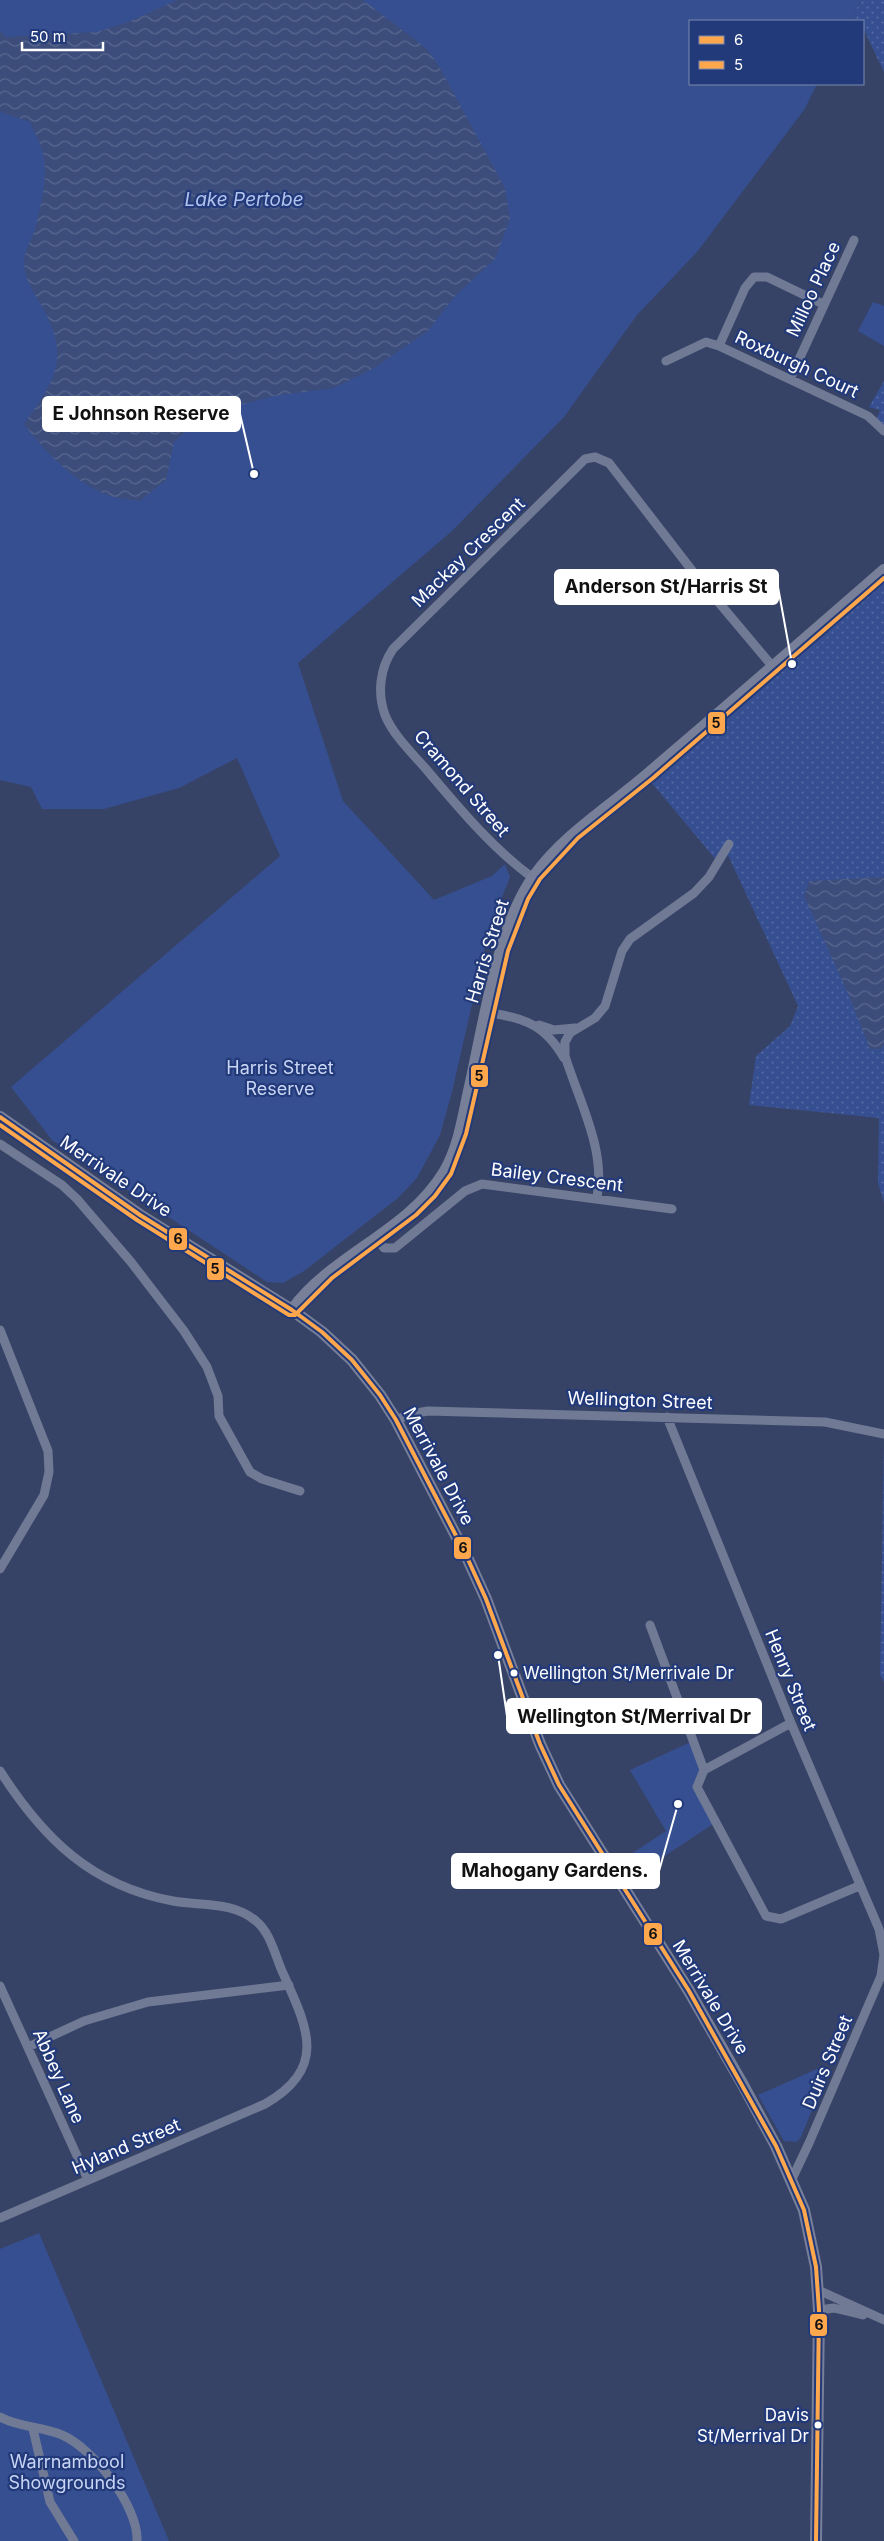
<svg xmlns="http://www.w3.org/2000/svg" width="884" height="2541" viewBox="0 0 884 2541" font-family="Inter,sans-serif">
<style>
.grass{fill:url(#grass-dots)}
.green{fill:#364f91}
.water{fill:url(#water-waves)}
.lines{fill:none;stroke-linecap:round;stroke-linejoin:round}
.street{stroke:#717a95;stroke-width:9}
.secondary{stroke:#777f99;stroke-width:12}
.bus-1-casing{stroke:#233a7a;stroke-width:8}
.bus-2-casing{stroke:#233a7a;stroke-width:8}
.bus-1{stroke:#ffa74d;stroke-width:4}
.bus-2{stroke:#ffa74d;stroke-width:4}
.bus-dot{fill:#fff;stroke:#233a7a;stroke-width:2}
.labels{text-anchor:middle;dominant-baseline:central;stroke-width:4.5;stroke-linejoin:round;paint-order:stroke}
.bus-label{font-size:17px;fill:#fff;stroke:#233a7a;text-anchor:start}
.street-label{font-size:18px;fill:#fff;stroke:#233a7a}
.park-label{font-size:18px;fill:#c9d5f4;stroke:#233a7a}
.water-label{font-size:19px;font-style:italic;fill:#b1c2ed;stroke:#233a7a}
.leader{fill:none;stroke:#fff;stroke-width:2}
.callout-dot{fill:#fff;stroke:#233a7a;stroke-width:2}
.callout{fill:#fff;stroke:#fff;stroke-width:2}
.callout-label{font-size:19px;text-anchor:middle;font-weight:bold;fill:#111}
.line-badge{stroke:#233a7a;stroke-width:2}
.pale-badge-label{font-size:14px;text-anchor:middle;font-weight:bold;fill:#111}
</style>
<defs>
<pattern id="grass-dots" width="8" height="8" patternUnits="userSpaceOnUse" patternTransform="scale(1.25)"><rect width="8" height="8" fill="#364f91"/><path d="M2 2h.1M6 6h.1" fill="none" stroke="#5469a2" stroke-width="1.8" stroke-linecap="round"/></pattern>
<pattern id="water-waves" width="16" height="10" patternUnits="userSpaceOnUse" patternTransform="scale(1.25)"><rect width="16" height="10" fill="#3c4d7c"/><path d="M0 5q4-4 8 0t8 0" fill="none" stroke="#596890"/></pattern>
</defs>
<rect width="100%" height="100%" fill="#374366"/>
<path class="grass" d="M 861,0 L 884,0 L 884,72 L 863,28 L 863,21 L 850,21 Z
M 884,381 L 884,431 L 876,422 L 880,410 L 869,407 Z
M 884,579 L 884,1203 L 878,1183 L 879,1118 L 749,1105 L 756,1056 L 790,1026 L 798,1006 L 728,855 L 717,861 L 646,776 Z
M 884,1442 L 884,1682 L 880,1675 Z"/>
<path class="green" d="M 0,0 L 861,0 L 850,21 L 690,21 L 690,84 L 817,84 L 804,110 L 697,252 L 637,315 L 564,417 L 452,531 L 298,663 L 343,801 L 434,900 L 492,876 L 505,864 L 510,877 L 489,930 L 452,1092 L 440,1135 L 417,1178 L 398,1198 L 304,1271 L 283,1283 L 267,1282 L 52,1140 L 11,1087 L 280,856 L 237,758 L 179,788 L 104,809 L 42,809 L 31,787 L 0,780 Z
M 873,302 L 884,306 L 884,346 L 858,331 Z
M 693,1741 L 704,1770 L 697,1787 L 716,1822 L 621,1885 L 610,1868 L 666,1831 L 630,1770 Z
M 817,2069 L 829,2069 L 801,2137 L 797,2142 L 784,2141 L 758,2095 Z
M 39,2233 L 169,2541 L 0,2541 L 0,2249 Z"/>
<path class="water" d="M 177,0 L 363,0 L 426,48 L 439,66 L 505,188 L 510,219 L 495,259 L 454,297 L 428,331 L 374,368 L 334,388 L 274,396 L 207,414 L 174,442 L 166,480 L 140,501 C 129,499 116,499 105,494 C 73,481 44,451 24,424 C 53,382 71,361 44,310 C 35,294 24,281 24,261 C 24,251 32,239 35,229 C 41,204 48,179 43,154 C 41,143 34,132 30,122 L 0,112 L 0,31 L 6,37 L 97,32 L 128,22 Z
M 884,877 L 884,1044 L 882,1049 L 870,1049 L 849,996 L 804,896 L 809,881 Z"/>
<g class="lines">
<path class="street" d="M 719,346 L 745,288 L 754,277 L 767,277 L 823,304
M 666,361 L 706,342 L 719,346 L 868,416 L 884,431
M 790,379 L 854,240
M 533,878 C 492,848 459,808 426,769 C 412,753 393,735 385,715 C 377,693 380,668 393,649 L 585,459 L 595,457 L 609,463 L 694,573 L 773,667
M 487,1012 C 524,1019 544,1023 564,1058
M 539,1025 L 554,1030 L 575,1028
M 0,1144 L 62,1185 L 77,1199 L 131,1262 L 184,1331 L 207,1367 L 218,1396 L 219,1416 L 250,1472 L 262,1479 L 300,1491
M 597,1197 C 606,1150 579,1101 565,1056 L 565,1042 L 570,1033 L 595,1018 L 605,1006 L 622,951 L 630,939 L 694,893 L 709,877 L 729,844
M 376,1238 L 384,1248 L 395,1248 L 465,1191 L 482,1184 L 672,1209
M 0,1330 L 48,1451 L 49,1472 L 44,1495 L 0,1569
M 667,1417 L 791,1723 L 879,1929 L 884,1955
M 396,1420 L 411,1414 L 428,1411 L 825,1422 L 884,1434
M 650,1625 L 704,1770
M 791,1723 L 704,1770 L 697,1787 L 766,1916 L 781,1919 L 859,1886
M 628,1725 L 680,1704
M 0,1771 C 43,1838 91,1886 173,1901 C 200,1906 233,1901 256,1921 C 270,1932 275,1955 282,1971 C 306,2025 330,2067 265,2104 L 0,2218
M 0,1986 L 88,2180
M 28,2047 L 84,2021 L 148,2002 L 289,1985
M 792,2179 L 809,2143 L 881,1976 L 884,1955
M 818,2290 L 884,2320
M 819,2310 L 834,2308 L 863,2315
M 0,2417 C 20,2428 42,2426 62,2435 C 93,2448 139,2507 137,2541
M 33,2429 L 50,2502 L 74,2541"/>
<path class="secondary" d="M 0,1117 L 140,1215 L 292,1310 L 322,1332 L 352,1360 L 380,1395 L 396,1420 L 466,1555 L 486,1599 L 540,1744 L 559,1785 L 689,1991 L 743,2085 L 776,2146 L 804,2210 L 816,2267 L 819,2310 L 816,2541
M 292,1310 C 333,1254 409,1232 445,1171 C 459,1147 463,1118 469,1091 C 483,1030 498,924 535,875 C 565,834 611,806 649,773 C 728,706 806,638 884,570"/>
<defs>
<path id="bus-1" d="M 0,1117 L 140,1215 L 292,1310 L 322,1332 L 352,1360 L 380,1395 L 396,1420 L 466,1555 L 486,1599 L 540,1744 L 559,1785 L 689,1991 L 776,2146 L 804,2210 L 816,2267 L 819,2310 L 816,2541"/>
<path id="bus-2" d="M 0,1125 L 137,1220 L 289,1315 L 295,1315 L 332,1278 L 416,1215 L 435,1196 L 451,1174 L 466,1134 L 508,951 L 528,899 L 540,879 L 578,838 L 653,778 L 884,578"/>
</defs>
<use href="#bus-1" class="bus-1-casing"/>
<use href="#bus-2" class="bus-2-casing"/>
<use href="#bus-1" class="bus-1"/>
<use href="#bus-2" class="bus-2"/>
</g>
<g class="bus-dot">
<circle cx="514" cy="1673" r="4.5"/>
<circle cx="818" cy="2425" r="4.5"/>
</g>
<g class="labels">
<g class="bus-label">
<text x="523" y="1673">Wellington St/Merrivale Dr</text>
<text x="809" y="2415" text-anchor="end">Davis<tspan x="809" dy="21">St/Merrival Dr</tspan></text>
</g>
<g class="street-label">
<text transform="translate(813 289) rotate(-65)">Milloo Place</text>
<text transform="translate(797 364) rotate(25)">Roxburgh Court</text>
<text transform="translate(468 552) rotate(-44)">Mackay Crescent</text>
<text transform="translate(462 783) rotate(49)">Cramond Street</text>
<text transform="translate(487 951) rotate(-73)">Harris Street</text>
<text transform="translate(116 1176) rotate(34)">Merrivale Drive</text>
<text transform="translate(557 1177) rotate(7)">Bailey Crescent</text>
<text transform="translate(640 1400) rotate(2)">Wellington Street</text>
<text transform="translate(439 1466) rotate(62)">Merrivale Drive</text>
<text transform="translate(791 1680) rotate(68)">Henry Street</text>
<text transform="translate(711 1997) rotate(59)">Merrivale Drive</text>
<text transform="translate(827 2062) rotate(-67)">Duirs Street</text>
<text transform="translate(59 2076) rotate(66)">Abbey Lane</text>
<text transform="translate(126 2146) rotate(-23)">Hyland Street</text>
</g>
<g class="park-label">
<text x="280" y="1067">Harris Street<tspan x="280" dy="21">Reserve</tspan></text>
<text x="67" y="2461">Warrnambool<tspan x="67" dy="21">Showgrounds</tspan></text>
</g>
<g class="water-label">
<text x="244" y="199">Lake Pertobe</text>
</g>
</g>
<path class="leader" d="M254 474L240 414M792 664L778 587M498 1655L507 1716M678 1804L659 1871"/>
<g class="callout-dot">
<circle cx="254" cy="474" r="5"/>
<circle cx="792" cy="664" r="5"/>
<circle cx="498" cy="1655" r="5"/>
<circle cx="678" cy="1804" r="5"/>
</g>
<g class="callout">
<rect x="43" y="397" width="197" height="34" rx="5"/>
<rect x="555" y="570" width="223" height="34" rx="5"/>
<rect x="507" y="1699" width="254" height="34" rx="5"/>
<rect x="452" y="1854" width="207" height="34" rx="5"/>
</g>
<g class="callout-label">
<text x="141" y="420">E Johnson Reserve</text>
<text x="666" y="593">Anderson St/Harris St</text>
<text x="634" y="1723">Wellington St/Merrival Dr</text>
<text x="555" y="1877">Mahogany Gardens.</text>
</g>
<g class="line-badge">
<rect x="707" y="711" width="19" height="24" rx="5" fill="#ffa74d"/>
<rect x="470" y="1064" width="19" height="24" rx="5" fill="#ffa74d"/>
<rect x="168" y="1227" width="20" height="24" rx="5" fill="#ffa74d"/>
<rect x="206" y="1257" width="19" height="24" rx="5" fill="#ffa74d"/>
<rect x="453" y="1536" width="19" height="24" rx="5" fill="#ffa74d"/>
<rect x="643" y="1922" width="20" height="24" rx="5" fill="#ffa74d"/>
<rect x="809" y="2313" width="19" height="24" rx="5" fill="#ffa74d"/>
</g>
<g class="pale-badge-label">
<text x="716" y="728">5</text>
<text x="479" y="1081">5</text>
<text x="178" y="1244">6</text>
<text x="215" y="1274">5</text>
<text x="463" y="1553">6</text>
<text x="653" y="1939">6</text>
<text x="819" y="2330">6</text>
</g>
<rect x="689" y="20" width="175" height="65" fill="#233a7a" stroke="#7b89af"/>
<rect x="699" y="36" width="25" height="8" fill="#ffa74d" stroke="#7b89af"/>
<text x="734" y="45" font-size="15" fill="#ffffff">6</text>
<rect x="699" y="61" width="25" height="8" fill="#ffa74d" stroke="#7b89af"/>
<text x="734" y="70" font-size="15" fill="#ffffff">5</text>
<path d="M22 42v8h81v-8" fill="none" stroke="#ffffff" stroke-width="2.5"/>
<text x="30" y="42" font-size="15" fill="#ffffff" stroke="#233a7a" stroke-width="4" paint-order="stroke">50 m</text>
</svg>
